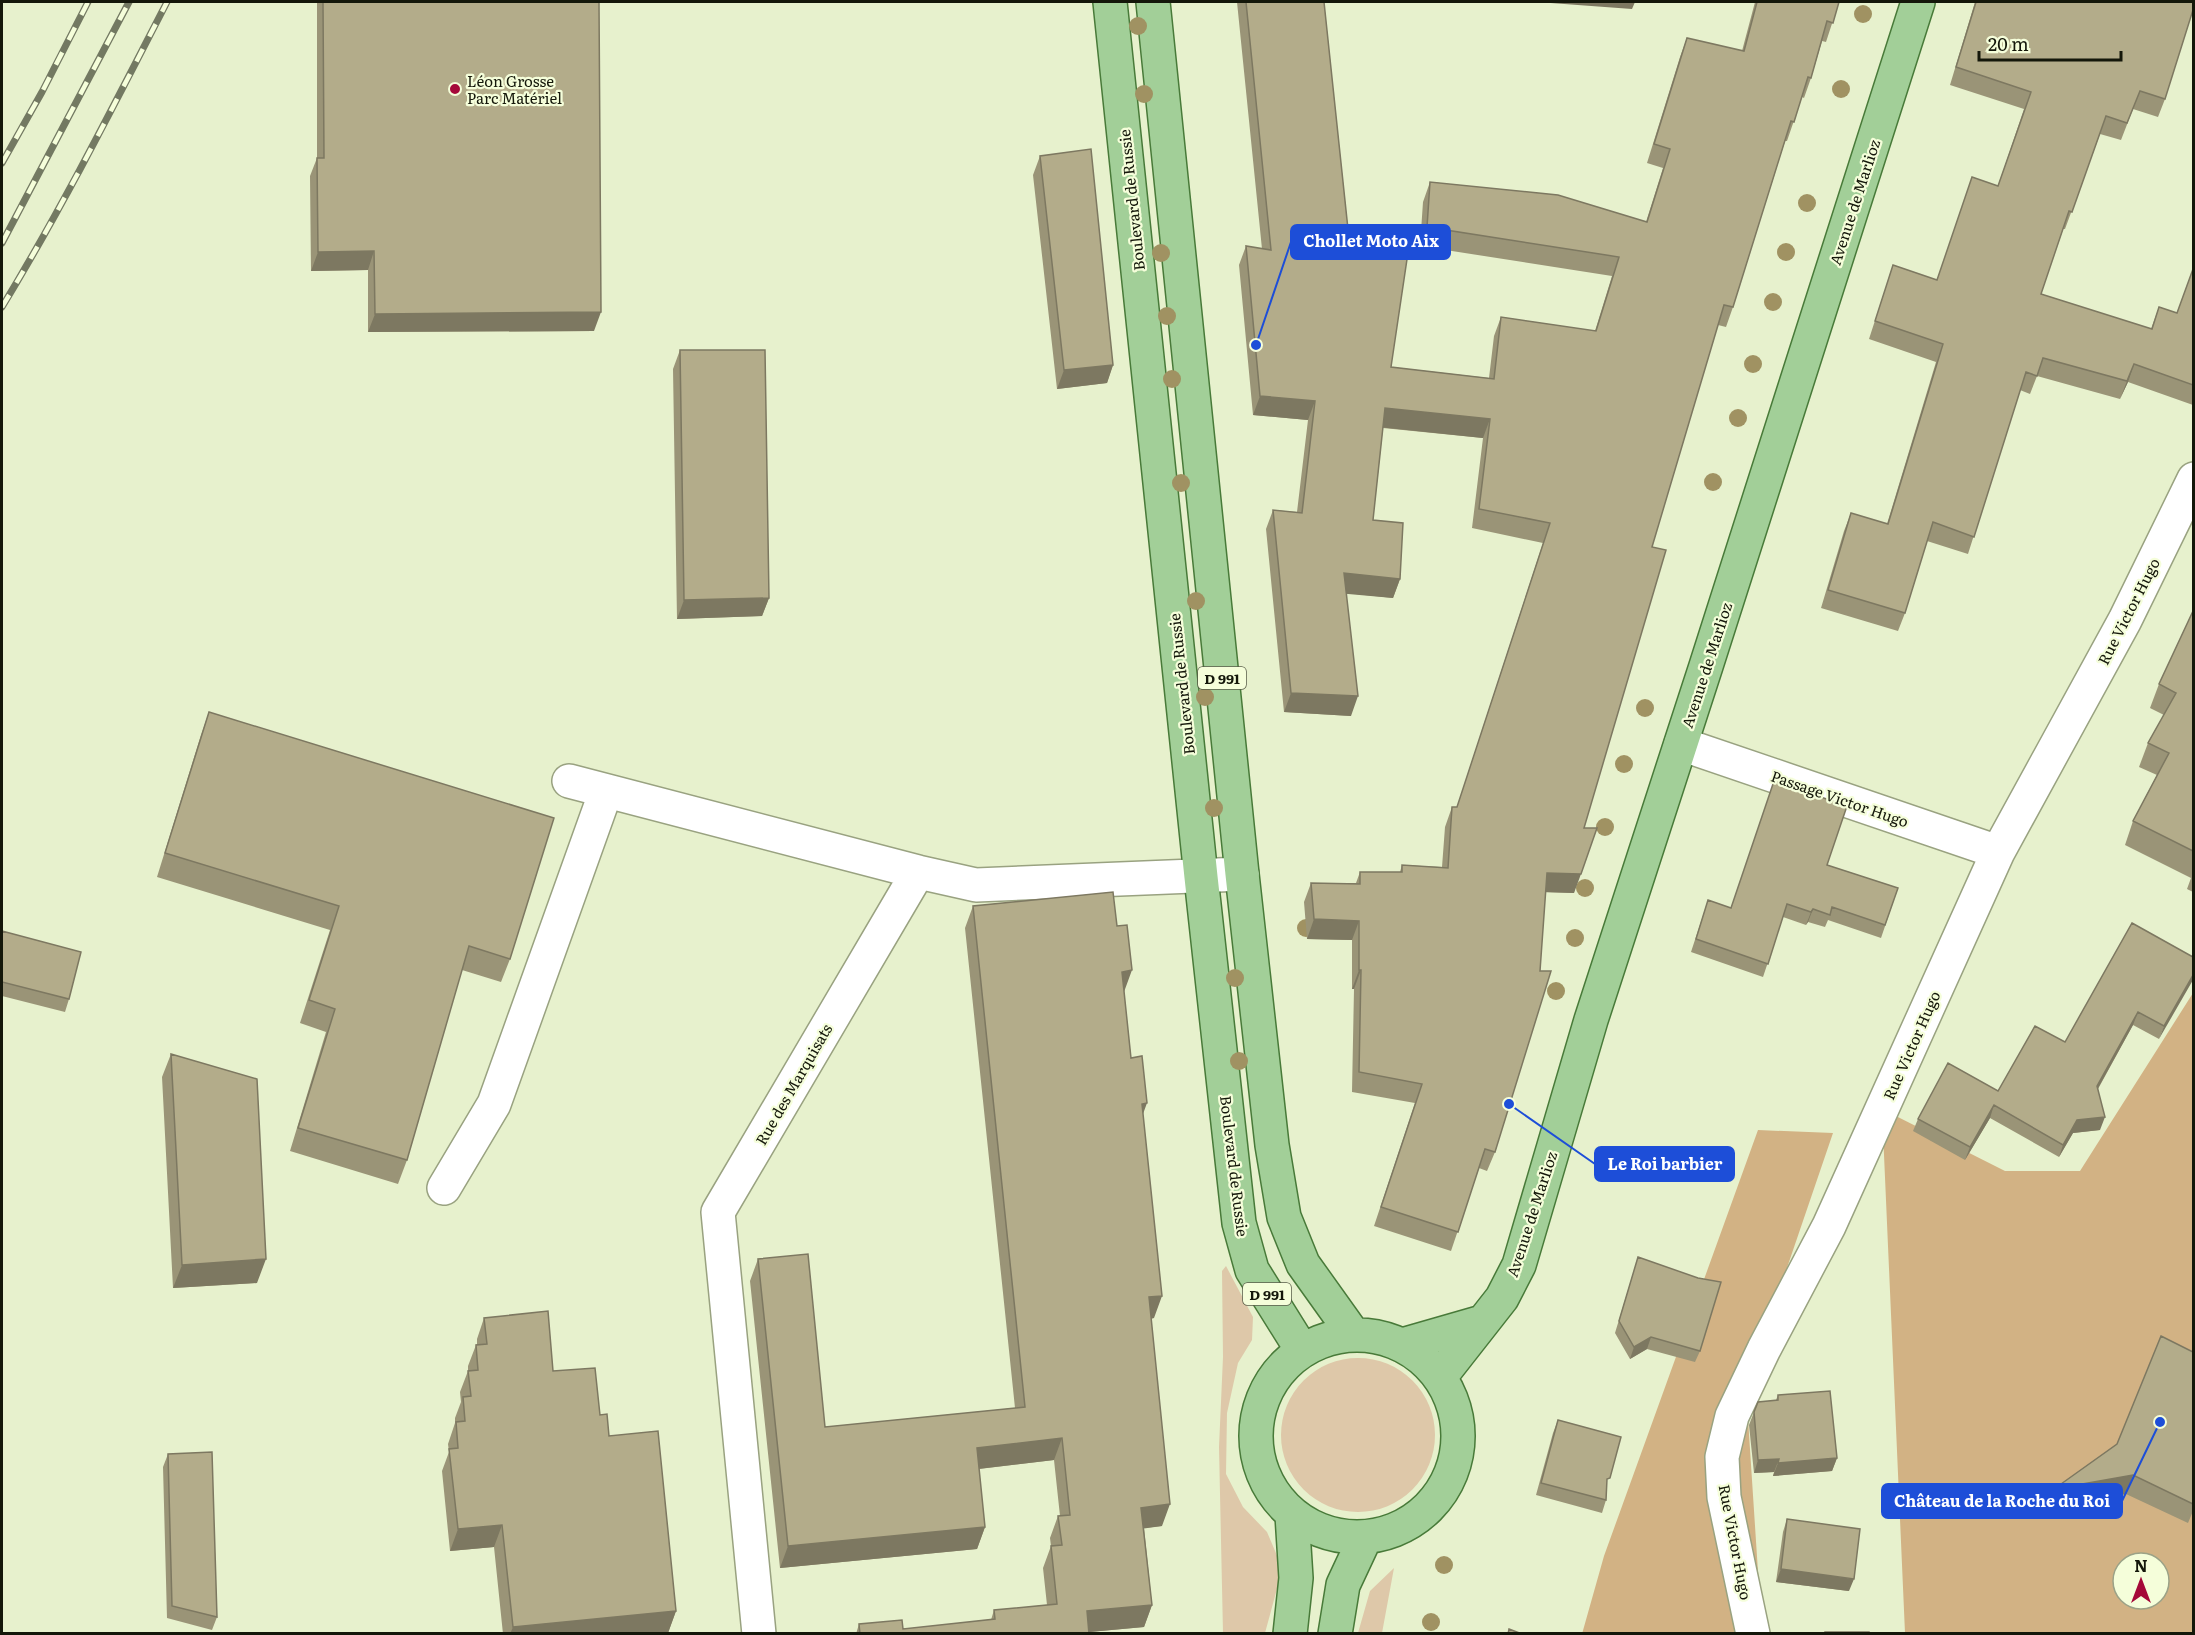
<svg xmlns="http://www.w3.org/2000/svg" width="2195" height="1635" viewBox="0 0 2195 1635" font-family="Literata,serif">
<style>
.green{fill:#dec8a9}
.forest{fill:#d2b284;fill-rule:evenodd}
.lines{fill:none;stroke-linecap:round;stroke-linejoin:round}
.minor-casing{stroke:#99a280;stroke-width:36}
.major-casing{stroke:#487a39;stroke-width:36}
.minor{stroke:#fff;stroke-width:33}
.major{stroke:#a2cf98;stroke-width:33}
.rail-casing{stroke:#737962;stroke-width:7}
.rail{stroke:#f5feda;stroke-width:4.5;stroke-dasharray:14;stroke-linecap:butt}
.tree{fill:#a09262}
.wall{fill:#9a9477}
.shaded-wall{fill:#7d7861}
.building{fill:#b3ac8a;stroke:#7d7861;stroke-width:1.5}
.poi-dot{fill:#a50939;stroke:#f5feda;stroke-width:2}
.labels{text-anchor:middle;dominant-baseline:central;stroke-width:4.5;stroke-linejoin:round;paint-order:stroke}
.shield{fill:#f5feda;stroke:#585c48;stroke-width:1.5}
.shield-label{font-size:14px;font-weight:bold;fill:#14170a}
.poi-label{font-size:15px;fill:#14170a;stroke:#f5feda;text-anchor:start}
.street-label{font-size:15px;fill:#14170a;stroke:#f5feda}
.leader{fill:none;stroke:#1d4ed8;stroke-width:2}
.callout-dot{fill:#1d4ed8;stroke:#f5feda;stroke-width:2}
.callout{fill:#1d4ed8;stroke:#1d4ed8;stroke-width:2}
.callout-label{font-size:16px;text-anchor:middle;font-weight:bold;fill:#fff}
</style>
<rect width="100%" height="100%" fill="#e7f1cd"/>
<path class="green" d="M 1226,1266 L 1253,1317 L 1252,1340 L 1238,1363 L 1227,1413 L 1226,1474 L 1243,1507 L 1267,1532 L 1278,1558 L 1278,1585 L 1265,1633 L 1223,1633 L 1219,1447 L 1223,1357 L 1222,1271 Z
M1281 1435a77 77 0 1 1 154 0a77 77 0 1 1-154 0Z
M 1394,1568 L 1382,1633 L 1358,1633 L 1370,1591 Z"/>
<path class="forest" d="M 2193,993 L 2193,1633 L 1905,1633 L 1882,1109 L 2005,1171 L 2080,1171 ZM 2123,1563 L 2159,1563 L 2159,1599 L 2123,1599 Z
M 1758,1130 L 1833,1133 L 1746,1388 L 1762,1633 L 1582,1634 L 1604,1556 Z"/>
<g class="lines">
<defs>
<path id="minor" d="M 1681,744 L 1998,852
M 569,781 L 918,872
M 444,1188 L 494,1104 L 606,791
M 759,1634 L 718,1212 L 918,872 L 976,885 L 1242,874
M 1753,1634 L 1724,1497 L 1722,1457 L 1732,1416 L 1764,1349 L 1829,1226 L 1998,852 L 2125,620 L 2194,479"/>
<path id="major" d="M 1110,2 L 1201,877 L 1239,1223 L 1252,1270 L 1302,1350
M 1153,2 L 1242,874 L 1272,1145 L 1284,1217 L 1303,1264 L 1353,1334
M1256 1436a101 101 0 1 1 202 0a101 101 0 1 1-202 0Z
M 1402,1345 L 1482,1322
M 1440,1377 L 1502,1298 L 1519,1265 L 1591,1020 L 1706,666 L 1918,2
M 1290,1634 L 1296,1578 L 1292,1515
M 1335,1634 L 1343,1585 L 1365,1538"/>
</defs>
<use href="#minor" class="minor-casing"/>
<use href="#major" class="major-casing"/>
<use href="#minor" class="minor"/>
<use href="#major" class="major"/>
<defs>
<path id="rail" d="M 2,163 L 42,92 L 88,2
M 2,243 L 129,2
M 2,307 C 62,208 114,105 167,2"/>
</defs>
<use href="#rail" class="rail-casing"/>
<use href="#rail" class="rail"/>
</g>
<g class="tree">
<circle cx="1863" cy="14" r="9"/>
<circle cx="1138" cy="26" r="9"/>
<circle cx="1841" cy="89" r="9"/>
<circle cx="1144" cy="94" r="9"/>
<circle cx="1807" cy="203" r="9"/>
<circle cx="1786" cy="252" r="9"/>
<circle cx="1161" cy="253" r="9"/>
<circle cx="1773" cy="302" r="9"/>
<circle cx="1167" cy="316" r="9"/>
<circle cx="1753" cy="364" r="9"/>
<circle cx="1172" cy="379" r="9"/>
<circle cx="1738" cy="418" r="9"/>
<circle cx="1713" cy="482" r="9"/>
<circle cx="1181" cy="483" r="9"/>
<circle cx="1196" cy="601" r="9"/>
<circle cx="1205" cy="697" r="9"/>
<circle cx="1645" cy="708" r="9"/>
<circle cx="1624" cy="764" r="9"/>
<circle cx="1214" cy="808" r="9"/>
<circle cx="1605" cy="827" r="9"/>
<circle cx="1585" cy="888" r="9"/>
<circle cx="1306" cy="928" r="9"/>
<circle cx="1575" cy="938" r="9"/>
<circle cx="1235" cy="978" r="9"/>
<circle cx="1556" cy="991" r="9"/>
<circle cx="1239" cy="1061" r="9"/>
<circle cx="1444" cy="1565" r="9"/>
<circle cx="1431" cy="1622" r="9"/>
</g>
<path class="wall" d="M 317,2 L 599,2 L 594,331 L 368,332 L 368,270 L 311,271 L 310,176 L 317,158 Z
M 1237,2 L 1324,2 L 1348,229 L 1391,367 L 1489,378 L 1494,336 L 1501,317 L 1595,331 L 1612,276 L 1420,246 L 1423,202 L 1430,182 L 1646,222 L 1663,168 L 1647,163 L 1680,57 L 1687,38 L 1742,51 L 1755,2 L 1839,2 L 1826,42 L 1822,41 L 1811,78 L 1804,98 L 1802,97 L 1787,141 L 1785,141 L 1733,307 L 1726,327 L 1718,325 L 1652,547 L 1584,828 L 1574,893 L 1546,892 L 1495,1152 L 1487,1171 L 1479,1168 L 1451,1251 L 1374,1226 L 1415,1103 L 1352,1092 L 1354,989 L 1352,989 L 1352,940 L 1307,939 L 1304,902 L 1311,883 L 1356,883 L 1360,872 L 1400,872 L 1402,865 L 1442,867 L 1445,827 L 1452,807 L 1457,807 L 1543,543 L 1472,528 L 1483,438 L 1383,428 L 1373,520 L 1400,579 L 1393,598 L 1346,593 L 1351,716 L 1284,712 L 1266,529 L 1273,510 L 1297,512 L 1308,420 L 1253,415 L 1239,265 L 1246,246 L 1262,249 Z
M 1975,2 L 2193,2 L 2165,99 L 2158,117 L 2133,109 L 2121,140 L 2100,134 L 2065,229 L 2063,229 L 2041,294 L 2151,329 L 2159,307 L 2177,313 L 2193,269 L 2193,405 L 2128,382 L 2120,399 L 2037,376 L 2030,394 L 2020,390 L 1968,554 L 1927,541 L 1905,613 L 1898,631 L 1821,608 L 1844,531 L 1851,513 L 1887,524 L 1936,362 L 1869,339 L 1893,265 L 1936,280 L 1998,186 L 2024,109 L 1950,85 Z
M 1040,156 L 1113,365 L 1107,383 L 1057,389 L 1033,175 Z
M 680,350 L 769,598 L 762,616 L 677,619 L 673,369 Z
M 2193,611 L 2193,892 L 2187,889 L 2191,878 L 2125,845 L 2133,821 L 2157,775 L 2139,767 L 2148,743 L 2164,715 L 2150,708 L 2159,684 Z
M 209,712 L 510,959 L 501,982 L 462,970 L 407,1160 L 398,1184 L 290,1151 L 326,1032 L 300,1023 L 330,930 L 157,877 L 201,735 Z
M 1827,865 L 1898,888 L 1881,938 L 1828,920 L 1825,927 L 1808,922 L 1806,925 L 1783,917 L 1763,977 L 1691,952 L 1708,900 L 1731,908 Z
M 973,906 L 1124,992 L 1131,1058 L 1143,1115 L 1154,1318 L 1151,1319 L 1162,1526 L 1144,1528 L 1152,1605 L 1144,1627 L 1089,1632 L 1089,1634 L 856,1634 L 859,1624 L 903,1629 L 991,1620 L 994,1610 L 1047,1605 L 1043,1568 L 1051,1546 L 1050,1538 L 1058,1516 L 1060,1516 L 1054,1460 L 979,1469 L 985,1527 L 977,1549 L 780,1568 L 750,1281 L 758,1259 L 825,1427 L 1015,1408 L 965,928 Z
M 2,931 L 69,999 L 65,1012 L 2,996 Z
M 2193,957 L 2159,1039 L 2133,1025 L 2098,1089 L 2100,1130 L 2073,1133 L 2059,1157 L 1990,1118 L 1965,1160 L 1913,1131 L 1918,1119 L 1998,1091 L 2065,1042 Z
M 171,1054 L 257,1283 L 173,1288 L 162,1077 Z
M 1638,1257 L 1700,1351 L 1695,1362 L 1647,1349 L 1630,1359 L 1615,1333 Z
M 484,1318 L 553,1371 L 600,1415 L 609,1436 L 676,1611 L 668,1633 L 660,1634 L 503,1634 L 494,1547 L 450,1551 L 442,1471 L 449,1452 L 448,1444 L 455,1423 L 455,1418 L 461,1402 L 460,1392 L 468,1371 L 468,1366 L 476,1345 L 477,1344 L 477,1339 Z
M 2193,1352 L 2193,1511 L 2188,1523 L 2126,1494 L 2047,1508 L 2054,1489 L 2117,1444 Z
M 1778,1395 L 1837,1458 L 1832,1471 L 1773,1476 L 1774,1472 L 1754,1473 L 1749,1425 L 1754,1412 L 1776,1400 Z
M 1558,1420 L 1607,1488 L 1606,1500 L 1602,1513 L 1536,1495 L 1553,1433 Z
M 168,1454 L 217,1617 L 212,1630 L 167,1618 L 163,1467 Z
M 1787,1519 L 1849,1591 L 1776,1582 L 1783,1532 Z"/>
<path class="shaded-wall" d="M 1537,2 L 1635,2 L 1632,9 Z
M 374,251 L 368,270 L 311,271 L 318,252 Z
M 601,312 L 594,331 L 368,332 L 375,314 Z
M 2134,364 L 2128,382 L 2120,399 L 2127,381 Z
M 1113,365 L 1107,383 L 1057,389 L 1064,370 Z
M 1260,396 L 1315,401 L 1308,420 L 1253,415 Z
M 1385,408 L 1490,419 L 1483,438 L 1378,427 Z
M 1344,573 L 1400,579 L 1393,598 L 1337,593 Z
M 769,598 L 762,616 L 677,619 L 684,600 Z
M 1291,693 L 1358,696 L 1351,716 L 1284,712 Z
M 1547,873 L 1581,874 L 1574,893 L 1540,892 Z
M 1813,909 L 1808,922 L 1806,925 L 1811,912 Z
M 1314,919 L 1359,921 L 1352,940 L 1307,939 Z
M 1132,970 L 1124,992 L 1122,972 Z
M 1359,970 L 1361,970 L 1354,989 L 1352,989 Z
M 2193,975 L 2193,980 L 2159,1039 L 2164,1026 Z
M 2138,1012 L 2133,1025 L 2092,1099 L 2097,1086 Z
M 1147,1103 L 1139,1125 L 1142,1104 Z
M 1994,1105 L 1990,1118 L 1965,1160 L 1970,1147 Z
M 2105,1117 L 2100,1130 L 2073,1133 L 2059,1157 L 2063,1145 L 2077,1120 Z
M 266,1259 L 257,1283 L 173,1288 L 182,1265 Z
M 1162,1296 L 1154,1318 L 1141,1319 L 1149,1297 Z
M 1651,1337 L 1647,1349 L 1630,1359 L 1634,1347 Z
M 1062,1438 L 1054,1460 L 969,1470 L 977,1448 Z
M 1837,1458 L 1832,1471 L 1773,1476 L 1778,1463 Z
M 1779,1459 L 1774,1472 L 1754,1473 L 1758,1460 Z
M 2133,1475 L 2126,1494 L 2047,1508 L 2054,1489 Z
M 1170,1504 L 1162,1526 L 1133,1530 L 1141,1508 Z
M 502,1525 L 494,1547 L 450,1551 L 458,1529 Z
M 985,1527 L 977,1549 L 780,1568 L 788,1546 Z
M 1781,1569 L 1854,1579 L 1849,1591 L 1776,1582 Z
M 1152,1605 L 1144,1627 L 1079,1633 L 1087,1611 Z
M 676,1611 L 668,1633 L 660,1634 L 510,1634 L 513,1627 Z"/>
<path class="building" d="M 323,2 L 599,2 L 601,312 L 375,314 L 374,251 L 318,252 L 317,158 L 324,158 Z
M 1246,2 L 1324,2 L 1348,229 L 1410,239 L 1391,367 L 1494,379 L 1501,317 L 1596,331 L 1619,257 L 1427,227 L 1430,182 L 1558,195 L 1647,222 L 1670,149 L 1654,144 L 1687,38 L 1744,51 L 1757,2 L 1839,2 L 1833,23 L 1827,21 L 1811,78 L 1808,77 L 1794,122 L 1791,121 L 1733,307 L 1724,305 L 1652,547 L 1666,550 L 1584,828 L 1597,828 L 1581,874 L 1547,873 L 1540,971 L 1551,971 L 1495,1152 L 1485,1149 L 1458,1232 L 1381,1207 L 1422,1084 L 1359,1072 L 1361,970 L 1359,970 L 1359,921 L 1314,919 L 1311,883 L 1360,884 L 1360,872 L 1402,872 L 1402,865 L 1448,868 L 1452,807 L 1457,807 L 1550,523 L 1479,509 L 1490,419 L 1385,408 L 1373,520 L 1403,523 L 1400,579 L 1344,573 L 1358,696 L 1291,693 L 1273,510 L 1302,513 L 1315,401 L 1260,396 L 1246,246 L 1271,250 Z
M 1976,2 L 2193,2 L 2193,10 L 2165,99 L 2140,91 L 2127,123 L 2106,116 L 2072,212 L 2069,211 L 2041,294 L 2152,329 L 2159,307 L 2177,313 L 2193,269 L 2193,385 L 2134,364 L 2127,381 L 2043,358 L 2037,376 L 2026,372 L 1974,537 L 1933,522 L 1905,613 L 1828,590 L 1851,513 L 1888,524 L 1943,344 L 1875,321 L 1893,265 L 1937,280 L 1972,177 L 1998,186 L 2031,92 L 1956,67 Z
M 1091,149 L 1113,365 L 1064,370 L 1040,156 Z
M 680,350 L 765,350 L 769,598 L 684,600 Z
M 2193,611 L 2193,851 L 2133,821 L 2169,753 L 2148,743 L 2176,693 L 2159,684 Z
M 209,712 L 554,818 L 510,959 L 469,946 L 407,1160 L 298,1128 L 335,1009 L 309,1000 L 339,906 L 165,853 Z
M 1774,781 L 1847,806 L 1827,865 L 1898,888 L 1885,925 L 1832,907 L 1830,915 L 1813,909 L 1811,912 L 1787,904 L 1768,964 L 1696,939 L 1708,900 L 1731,908 Z
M 1113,892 L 1117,926 L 1127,925 L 1132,970 L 1122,972 L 1131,1058 L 1142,1056 L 1147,1103 L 1142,1104 L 1162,1296 L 1149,1297 L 1170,1504 L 1141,1508 L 1152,1605 L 1087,1611 L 1089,1634 L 860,1634 L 859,1624 L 902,1620 L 903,1629 L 995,1619 L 994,1610 L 1057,1604 L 1051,1546 L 1062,1545 L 1058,1516 L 1070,1515 L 1062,1438 L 977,1448 L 985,1527 L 788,1546 L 758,1259 L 808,1254 L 825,1427 L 1025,1407 L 973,906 Z
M 2132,923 L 2193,957 L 2193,975 L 2164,1026 L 2138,1012 L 2097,1086 L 2105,1117 L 2077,1120 L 2063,1145 L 1994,1105 L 1970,1147 L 1918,1119 L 1948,1063 L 1998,1091 L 2035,1026 L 2065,1042 Z
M 2,931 L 81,952 L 69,999 L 2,982 Z
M 171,1054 L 257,1079 L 266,1259 L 182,1265 Z
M 1638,1257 L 1698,1278 L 1721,1282 L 1700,1351 L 1651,1337 L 1634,1347 L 1619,1321 Z
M 548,1311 L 553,1371 L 595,1368 L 600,1415 L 607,1414 L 609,1436 L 658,1431 L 676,1611 L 513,1627 L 502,1525 L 458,1529 L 449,1449 L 458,1448 L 456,1422 L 465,1421 L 463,1397 L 471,1396 L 468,1371 L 478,1370 L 476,1345 L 487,1344 L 484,1318 Z
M 2161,1336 L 2193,1352 L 2193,1504 L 2133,1475 L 2054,1489 L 2117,1444 Z
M 1830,1391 L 1837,1458 L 1778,1463 L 1779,1459 L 1758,1460 L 1754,1412 L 1758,1402 L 1778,1400 L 1778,1395 Z
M 1558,1420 L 1621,1437 L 1610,1478 L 1607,1479 L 1606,1500 L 1541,1483 Z
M 212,1452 L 217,1617 L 172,1606 L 168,1454 Z
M 1787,1519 L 1860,1529 L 1854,1579 L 1781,1569 Z
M 1509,1629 L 1522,1634 L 1508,1634 Z
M 1825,1632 L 1869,1632 L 1869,1634 L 1825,1634 Z"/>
<circle class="poi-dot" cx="455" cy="89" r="6"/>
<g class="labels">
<g class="shield">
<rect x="1198" y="667" width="48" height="22" rx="4.5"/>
<rect x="1243" y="1283" width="48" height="22" rx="4.5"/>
</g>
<g class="shield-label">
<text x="1222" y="678">D 991</text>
<text x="1267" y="1294">D 991</text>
</g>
<g class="poi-label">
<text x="467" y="80">Léon Grosse<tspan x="467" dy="17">Parc Matériel</tspan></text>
</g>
<g class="street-label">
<text transform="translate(1131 200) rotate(-96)">Boulevard de Russie</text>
<text transform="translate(1854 202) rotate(-72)">Avenue de Marlioz</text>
<text transform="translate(2128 611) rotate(-63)">Rue Victor Hugo</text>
<text transform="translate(1706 665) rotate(-72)">Avenue de Marlioz</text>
<text transform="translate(1181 684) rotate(-96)">Boulevard de Russie</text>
<text transform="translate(1840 798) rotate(19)">Passage Victor Hugo</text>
<text transform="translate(1911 1045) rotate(-66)">Rue Victor Hugo</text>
<text transform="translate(793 1084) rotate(-60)">Rue des Marquisats</text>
<text transform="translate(1235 1166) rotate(83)">Boulevard de Russie</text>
<text transform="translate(1531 1214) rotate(-72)">Avenue de Marlioz</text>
<text transform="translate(1736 1542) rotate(79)">Rue Victor Hugo</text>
</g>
</g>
<path class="leader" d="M1256 345L1291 242M1509 1104L1595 1164M2160 1422L2122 1501"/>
<g class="callout-dot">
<circle cx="1256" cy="345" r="6"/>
<circle cx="1509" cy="1104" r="6"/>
<circle cx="2160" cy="1422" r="6"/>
</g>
<g class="callout">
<rect x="1291" y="225" width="159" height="34" rx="6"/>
<rect x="1595" y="1147" width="139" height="34" rx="6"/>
<rect x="1882" y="1484" width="240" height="34" rx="6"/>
</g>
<g class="callout-label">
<text x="1371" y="247">Chollet Moto Aix</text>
<text x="1665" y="1170">Le Roi barbier</text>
<text x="2002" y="1507">Château de la Roche du Roi</text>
</g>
<rect width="2195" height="1635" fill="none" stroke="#14170a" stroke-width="6"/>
<g transform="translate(2141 1581)"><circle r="28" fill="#f5feda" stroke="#9ba287" stroke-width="1.5"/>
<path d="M0-4.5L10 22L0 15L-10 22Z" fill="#a50939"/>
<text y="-9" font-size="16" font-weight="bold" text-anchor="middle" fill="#14170a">N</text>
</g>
<path d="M1979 51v9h142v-9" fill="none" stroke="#14170a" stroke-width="3"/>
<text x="1988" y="51" font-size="18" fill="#14170a" stroke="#f5feda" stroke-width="4.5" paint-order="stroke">20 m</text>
</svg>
